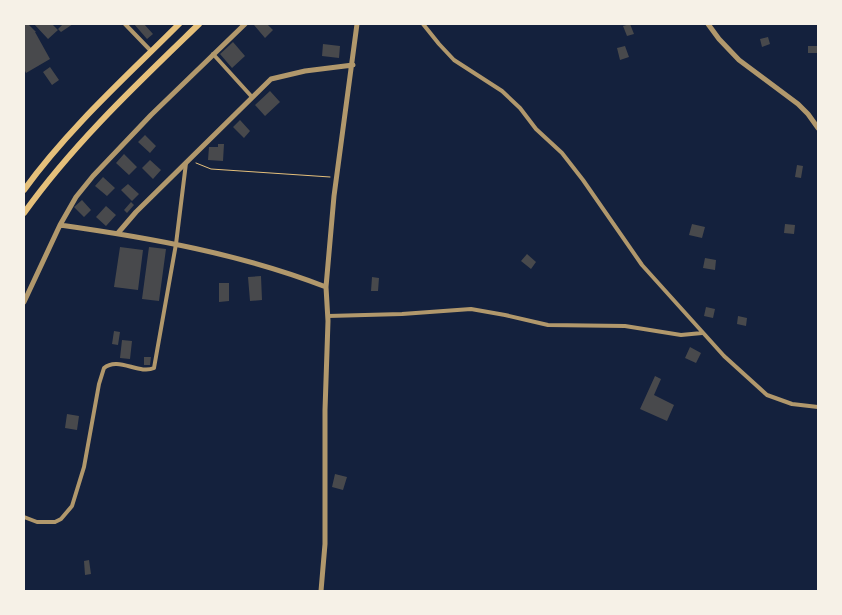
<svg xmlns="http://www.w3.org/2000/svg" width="842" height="615" viewBox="0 0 842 615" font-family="Jost,sans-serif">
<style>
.building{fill:#48494c}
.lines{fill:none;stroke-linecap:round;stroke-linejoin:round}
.path{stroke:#e5c07b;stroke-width:1}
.minor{stroke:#b1986c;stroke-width:4}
.tertiary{stroke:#b1986c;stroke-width:5}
.primary{stroke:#e5c07b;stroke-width:6}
</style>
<rect width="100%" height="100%" fill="#14213d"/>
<path class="building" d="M 24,24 L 28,24 L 36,32 L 35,32 L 50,59 L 26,73 L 24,69 Z
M 34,24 L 52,24 L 58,30 L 48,39 Z
M 63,24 L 73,24 L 61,32 L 58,29 Z
M 134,24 L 144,24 L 153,34 L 147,39 Z
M 255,24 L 267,24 L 273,30 L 265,38 L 254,25 Z
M 630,24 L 634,34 L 627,36 L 623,26 Z
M 768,37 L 770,44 L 762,47 L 760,39 Z
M 233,42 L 245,56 L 232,68 L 220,54 Z
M 323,44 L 340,46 L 339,58 L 322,56 Z
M 625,46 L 629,57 L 620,60 L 617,48 Z
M 808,46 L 818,46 L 818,53 L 808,53 Z
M 50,67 L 59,80 L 52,85 L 43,72 Z
M 270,91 L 280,102 L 265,116 L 255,105 Z
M 240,120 L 250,131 L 244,138 L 233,127 Z
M 145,135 L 156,146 L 150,153 L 138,142 Z
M 218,144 L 224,144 L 223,161 L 208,160 L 209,147 L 218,147 Z
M 124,154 L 137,167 L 129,175 L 116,163 Z
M 150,160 L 161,170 L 153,179 L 142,168 Z
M 797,165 L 803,166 L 801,178 L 795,177 Z
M 103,177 L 115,188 L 107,196 L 95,186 Z
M 128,184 L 139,194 L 132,201 L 121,190 Z
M 82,200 L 91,210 L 84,217 L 74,207 Z
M 131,202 L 134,205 L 127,213 L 124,210 Z
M 106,206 L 116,215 L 106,226 L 96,217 Z
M 692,224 L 705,227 L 702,238 L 689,235 Z
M 785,224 L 795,225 L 794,234 L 784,233 Z
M 120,247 L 143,250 L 138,290 L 114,287 Z
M 149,247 L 166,249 L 159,301 L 142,299 Z
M 527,254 L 536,262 L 531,269 L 521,261 Z
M 705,258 L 716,260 L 715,270 L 703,268 Z
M 261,276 L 262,300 L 250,301 L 248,277 Z
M 372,277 L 379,278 L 378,291 L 371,291 Z
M 219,283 L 229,283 L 229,301 L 219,302 Z
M 706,307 L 715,309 L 713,318 L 704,316 Z
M 738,316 L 747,318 L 746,326 L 737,324 Z
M 114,331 L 120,332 L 118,345 L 112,344 Z
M 122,340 L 132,341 L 130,359 L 120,358 Z
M 690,347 L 701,353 L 696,363 L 685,358 Z
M 144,357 L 151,357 L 150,365 L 144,365 Z
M 655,376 L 661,379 L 654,395 L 674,405 L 667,421 L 640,409 Z
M 67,414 L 79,416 L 77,430 L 65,428 Z
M 335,474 L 347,477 L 343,490 L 332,487 Z
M 89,560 L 91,574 L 85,575 L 84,561 Z"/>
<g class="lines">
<path class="path" d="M 196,163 L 211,169 L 330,177"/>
<path class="minor" d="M 125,24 L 151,51
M 423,24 L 439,44 L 454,60 L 502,91 L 520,108 L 536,129 L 562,153 L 583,180 L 642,265 L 724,356 L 767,395 L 792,404 L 818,407
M 213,54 L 252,97
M 328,316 L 402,314 L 471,309 L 505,315 L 548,325 L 625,326 L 681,335 L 702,333
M 24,517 L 37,522 L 55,522 L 61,519 L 72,506 L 84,467 L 99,384 L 104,368 C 118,356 139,375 154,368 L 176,244 L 186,163"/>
<path class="tertiary" d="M 708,24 L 719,39 L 739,60 L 798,104 L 808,114 L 818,128
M 60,225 C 151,238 241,254 326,287
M 118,233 L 136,212 L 271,79 L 305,71 L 353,65
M 24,302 L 60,225 L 76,197 L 93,176 L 151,115 L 245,24
M 321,591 L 325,544 L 325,410 L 328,321 L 326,287 L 334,196 L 357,24"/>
<path class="primary" d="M 24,190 C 68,129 126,77 179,24
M 24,213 C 74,143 137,84 199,24"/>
</g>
<rect width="842" height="615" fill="none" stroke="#f6f1e7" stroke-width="50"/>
</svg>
